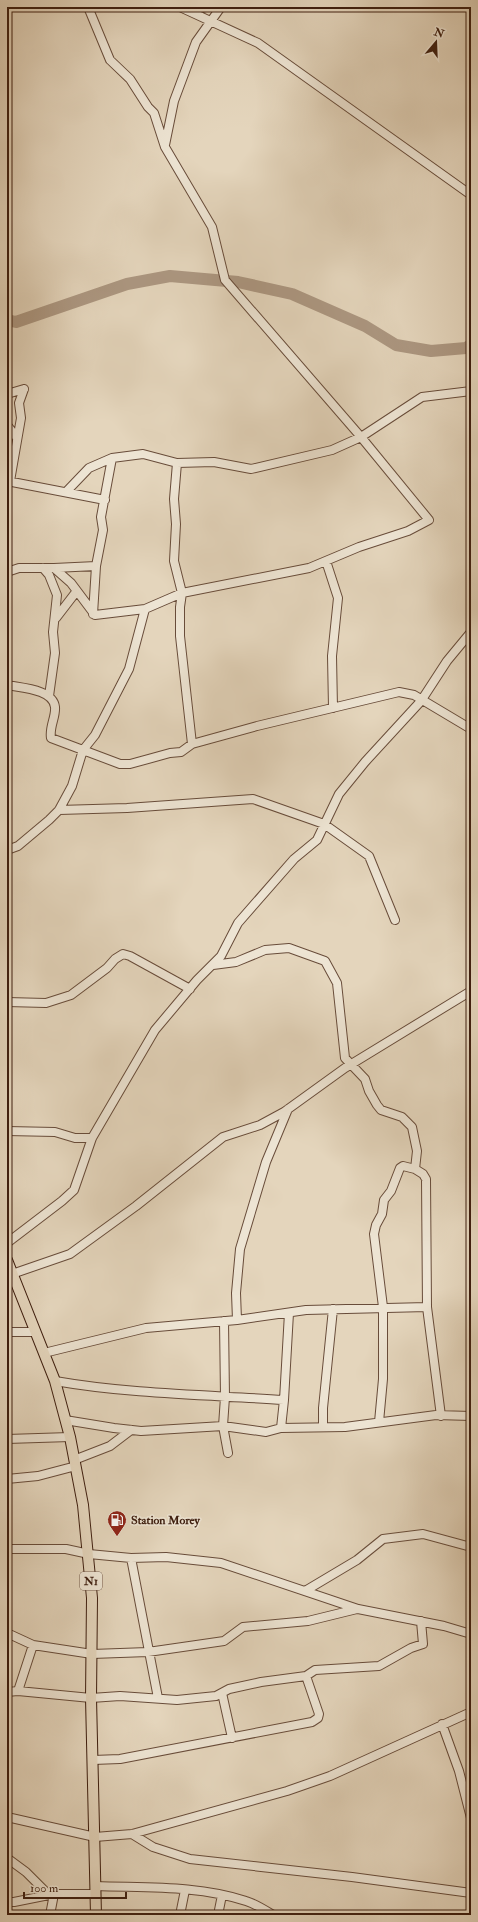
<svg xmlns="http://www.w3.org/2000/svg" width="478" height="1922" viewBox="0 0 478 1922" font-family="'IM FELL Double Pica',serif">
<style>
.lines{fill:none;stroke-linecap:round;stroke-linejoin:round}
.river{stroke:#ac9781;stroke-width:12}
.minor-casing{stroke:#684c3a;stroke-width:10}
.major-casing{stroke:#3e1e0f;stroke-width:12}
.minor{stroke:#ede4d3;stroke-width:8}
.major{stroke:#e4d5bc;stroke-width:10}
.labels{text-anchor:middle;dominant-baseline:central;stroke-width:3;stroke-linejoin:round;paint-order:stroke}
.shield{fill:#ede4d3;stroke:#72594a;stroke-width:1}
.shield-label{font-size:11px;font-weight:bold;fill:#3e1e0f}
.poi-label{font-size:12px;font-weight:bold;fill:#3e1e0f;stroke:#ede4d3;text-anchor:start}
</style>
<rect width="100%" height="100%" fill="#e4d5bc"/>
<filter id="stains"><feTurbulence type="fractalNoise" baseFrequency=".005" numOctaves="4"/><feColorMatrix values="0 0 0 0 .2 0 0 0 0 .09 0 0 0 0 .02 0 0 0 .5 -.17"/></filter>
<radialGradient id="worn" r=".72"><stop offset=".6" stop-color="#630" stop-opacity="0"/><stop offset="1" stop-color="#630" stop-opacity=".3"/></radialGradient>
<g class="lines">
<path class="river" d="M 7,320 L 16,322 L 127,284 L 170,276 L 238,282 L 292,294 L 365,326 L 396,345 L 431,351 L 466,348 L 471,345"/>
<defs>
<path id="minor" d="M 180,7 L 258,43 L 471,195
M 192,12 L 205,7
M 165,145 L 174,101 L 196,42 L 221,7
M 7,394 L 24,389
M 7,425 L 17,438
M 177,463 L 214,462 L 251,469 L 332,450 L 361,437 L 422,397 L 471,391
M 7,481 L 105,500
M 10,481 L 21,418 L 19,403 L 24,389
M 66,492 L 89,468 L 112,458 L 143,454 L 177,463 L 174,499 L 176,524 L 174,561 L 182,593 L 180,607 L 180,636 L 192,744
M 326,561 L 338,598 L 332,656 L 333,708
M 43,568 L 49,575 L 57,595 L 53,632 L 55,653 L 49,696
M 54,568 L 96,566
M 7,572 L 19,568 L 54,568 L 71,583 L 95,615 L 145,609
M 93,614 L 96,566 L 103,530 L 101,517 L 112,458
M 56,618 L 76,592
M 7,685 C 21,688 53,689 55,707 C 56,717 49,727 51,738 L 120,764 L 130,764 L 170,753 L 181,752 L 192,744 L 257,726 L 399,692 L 414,695 L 471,729
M 59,810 L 127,808 L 253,799 L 324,824 L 369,856 L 395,920
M 7,850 L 18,846 L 49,820 L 59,810 L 72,786 L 83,750 L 95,735 L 129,669 L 145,609 L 182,593 L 309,568 L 359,547 L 408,531 L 429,520 L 361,437 L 225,280 L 212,227 L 165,147 L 154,113 L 148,107 L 130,79 L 110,60 L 88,7
M 213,965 L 236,962 L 265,950 L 289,948 L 325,961 L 337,983 L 345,1058 L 365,1079 L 369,1091 L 377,1105 L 381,1110 L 402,1117 L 412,1127 L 417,1151 L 415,1169 L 423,1174 L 426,1179 L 427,1307
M 7,1002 L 46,1003 L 71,995 L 107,968 L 115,959 L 123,954 L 130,956 L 190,989
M 7,1131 L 55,1132 L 75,1138 L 92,1138
M 7,1243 L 62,1201 L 74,1190 L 92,1138 L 155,1030 L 197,980 L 221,956 L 238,923 L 294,859 L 317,840 L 339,794 L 365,762 L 421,701 L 447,661 L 471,632
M 12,1274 L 70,1254 L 136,1206 L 223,1137 L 260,1125 L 284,1112 L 345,1068 L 471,991
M 237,1320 L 236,1293 L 240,1249 L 266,1162 L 288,1109
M 224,1321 L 225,1397 L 223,1426 L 228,1453
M 7,1332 L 35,1332
M 44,1353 L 146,1328 L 237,1320 L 306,1310 L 427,1307 L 441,1416
M 55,1381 C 129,1394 209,1395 284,1400 L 281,1428
M 284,1400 L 289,1313
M 65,1420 L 114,1428 L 141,1431 L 223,1426 L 266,1432 L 281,1428 L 345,1427 L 436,1415 L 471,1416
M 379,1422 L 383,1379 L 383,1307 L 374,1234 L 376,1225 L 382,1214 L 384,1200 L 391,1191 L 400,1168 L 403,1166 L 415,1169
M 323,1427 L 323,1408 L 333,1309
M 7,1439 L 70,1437
M 74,1460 L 110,1446 L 131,1430
M 7,1479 L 38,1476 L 76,1466
M 7,1549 L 66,1549 L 89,1554 L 131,1558 L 166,1557 L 221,1563 L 358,1609 L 444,1626 L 471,1634
M 131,1558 L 158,1698
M 305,1591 L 357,1560 L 383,1539 L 423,1534 L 471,1547
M 7,1633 L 33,1645 L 92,1654 L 148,1652 L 224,1641 L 243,1627 L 308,1621 L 357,1609
M 18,1691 L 33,1645
M 7,1692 L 18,1691 L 91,1698 L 120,1696 L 177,1700 L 216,1696 L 229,1689 L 261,1682 L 306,1676 L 315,1670 L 379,1666 L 411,1648 L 423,1644 L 421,1621
M 222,1693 L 232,1738
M 442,1724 L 459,1771 L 471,1818
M 93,1760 L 120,1759 L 312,1722 L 318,1718 L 319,1714 L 306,1676
M 7,1817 L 95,1837 L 132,1834 L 287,1791 L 330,1776 L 471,1712
M 132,1834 L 153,1847 L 190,1859 L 352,1877 L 471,1893
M 7,1858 L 26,1872 L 49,1895
M 96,1886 C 145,1888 198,1885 246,1901 C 256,1904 265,1910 273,1915
M 7,1902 L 14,1902 L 54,1894 L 96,1894
M 50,1915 L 54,1894
M 180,1915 L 185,1890
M 218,1915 L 222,1895"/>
<path id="major" d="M 7,1260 L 55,1381 L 70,1437 L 83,1505 L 92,1598 L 91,1698 L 96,1915"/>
</defs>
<use href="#minor" class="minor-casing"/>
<use href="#major" class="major-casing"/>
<use href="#minor" class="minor"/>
<use href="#major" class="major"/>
</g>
<defs>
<symbol id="fuel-pin" viewBox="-11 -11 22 30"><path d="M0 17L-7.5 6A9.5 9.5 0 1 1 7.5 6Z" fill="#8f2418" stroke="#ede4d3"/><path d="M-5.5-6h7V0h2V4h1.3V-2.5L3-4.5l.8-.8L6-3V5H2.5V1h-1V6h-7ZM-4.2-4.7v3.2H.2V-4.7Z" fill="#fff"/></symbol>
</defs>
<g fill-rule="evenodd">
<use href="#fuel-pin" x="106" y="1509" width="22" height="30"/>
</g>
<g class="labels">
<rect class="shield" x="80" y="1572" width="22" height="18" rx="3"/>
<g class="shield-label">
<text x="91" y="1581">N1</text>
</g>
<g class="poi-label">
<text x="131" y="1520">Station Morey</text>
</g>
</g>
<rect width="478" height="1922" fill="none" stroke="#e4d5bc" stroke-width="24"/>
<rect x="8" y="8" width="462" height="1906" fill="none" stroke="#3e1e0f" stroke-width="2"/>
<rect x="12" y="12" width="454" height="1898" fill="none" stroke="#3e1e0f"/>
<g transform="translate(436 42) rotate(19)" stroke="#ede4d3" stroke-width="3" paint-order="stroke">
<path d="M0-3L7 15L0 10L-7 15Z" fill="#3e1e0f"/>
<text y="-6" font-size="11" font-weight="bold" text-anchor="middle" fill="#3e1e0f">N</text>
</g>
<path d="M24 1892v6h102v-6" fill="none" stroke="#3e1e0f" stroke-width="2"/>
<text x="30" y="1892" font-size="12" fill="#3e1e0f" stroke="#ede4d3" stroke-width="3" paint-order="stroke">100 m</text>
<rect width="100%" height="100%" filter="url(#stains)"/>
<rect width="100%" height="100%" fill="url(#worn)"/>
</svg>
